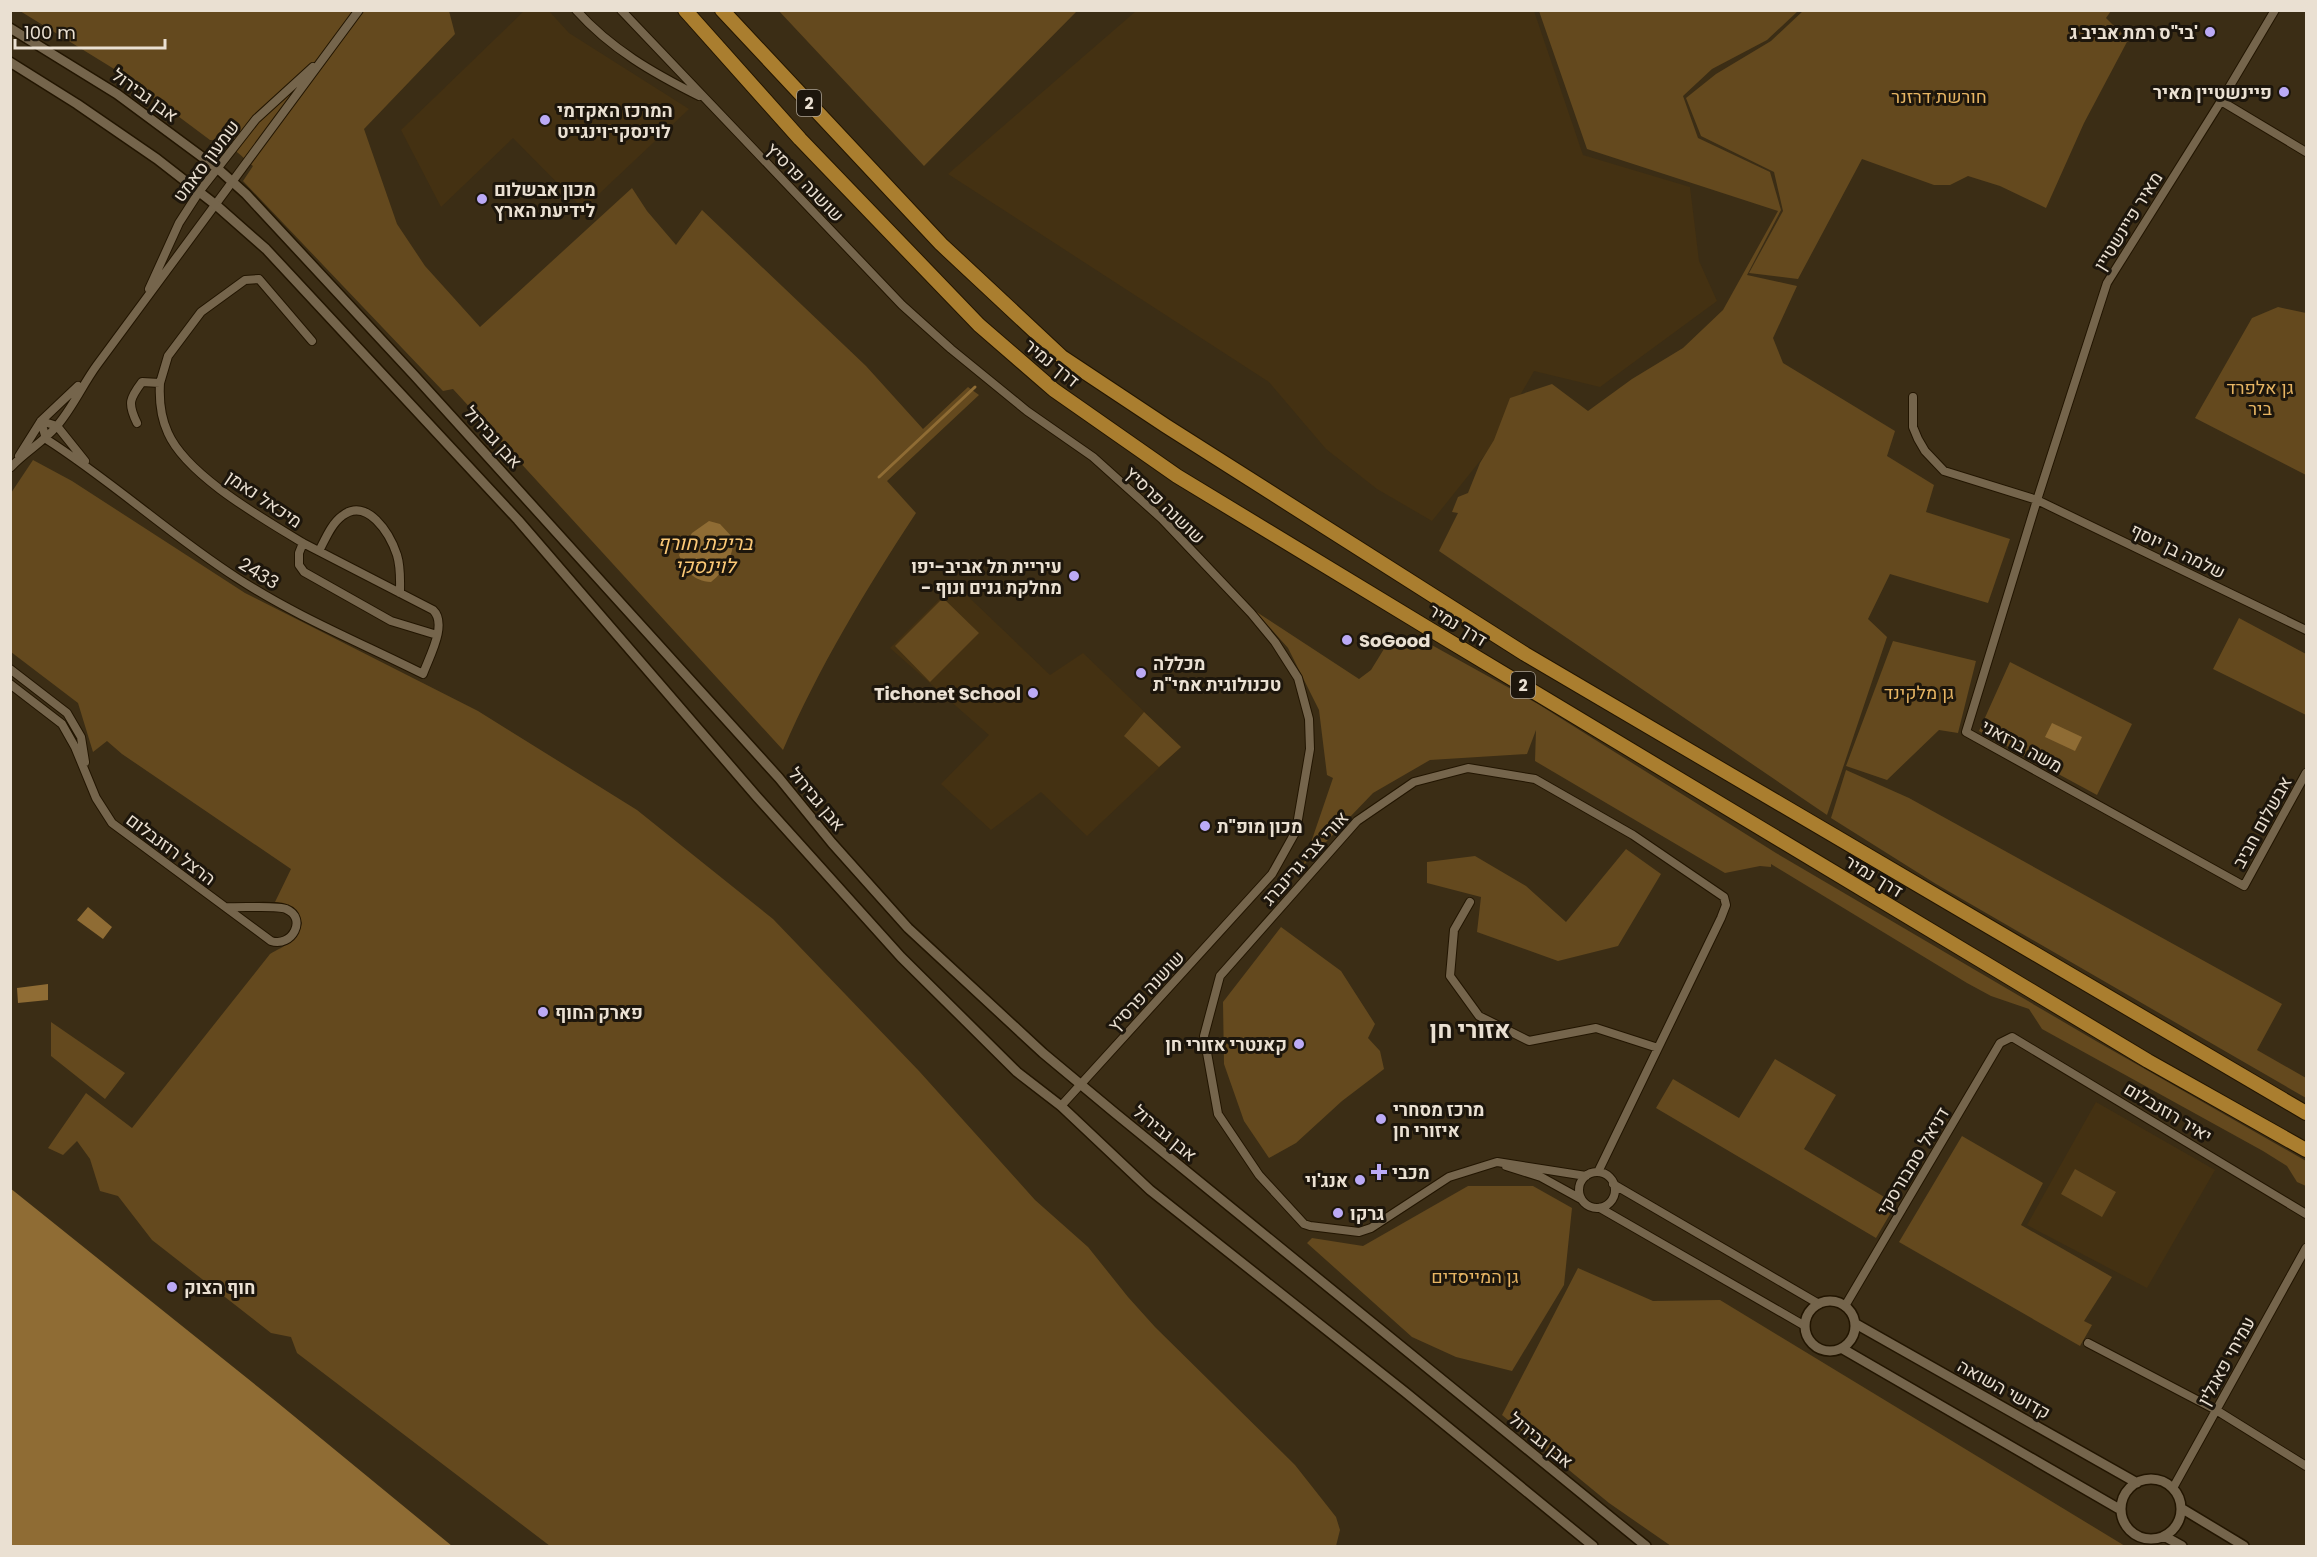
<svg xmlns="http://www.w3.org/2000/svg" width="2317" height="1557" viewBox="0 0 2317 1557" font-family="Poppins,Heebo,sans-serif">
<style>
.built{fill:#443112}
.green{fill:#64491e}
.water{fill:#8f6c34}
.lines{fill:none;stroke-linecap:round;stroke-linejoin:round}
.stream{stroke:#8f6c34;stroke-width:3}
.minor-casing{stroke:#221500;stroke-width:10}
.tertiary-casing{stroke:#221500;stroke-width:12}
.trunk-casing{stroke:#221500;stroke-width:16}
.minor{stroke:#75654c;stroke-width:8}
.tertiary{stroke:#75654c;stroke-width:9}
.trunk{stroke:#aa7e2f;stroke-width:14}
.poi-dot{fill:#bbaaf6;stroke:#1d160c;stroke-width:2}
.labels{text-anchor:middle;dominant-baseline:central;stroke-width:6;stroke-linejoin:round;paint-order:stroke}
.shield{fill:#1d160c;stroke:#aca397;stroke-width:1.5}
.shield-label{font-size:16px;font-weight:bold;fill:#eae0d2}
.poi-label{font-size:18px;font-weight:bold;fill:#eae0d2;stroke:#1d160c;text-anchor:start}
.street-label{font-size:18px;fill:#eae0d2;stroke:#1d160c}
.park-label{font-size:18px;fill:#e7b563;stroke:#1d160c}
.water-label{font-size:20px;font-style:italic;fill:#fcc977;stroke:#1d160c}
.district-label{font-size:24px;font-weight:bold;fill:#eae0d2;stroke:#1d160c}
</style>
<rect width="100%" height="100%" fill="#3b2d15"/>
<path class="built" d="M 525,10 L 549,11 L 569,33 L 689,109 L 583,209 L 513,138 L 441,207 L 401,130 Z
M 1136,11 L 1534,11 L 1583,155 L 1690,187 L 1699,261 L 1717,301 L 1600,387 L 1534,371 L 1488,451 L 1432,521 L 1377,489 L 1326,449 L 1269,382 L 948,174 Z
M 955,584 L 1050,675 L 1083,653 L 1181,747 L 1087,836 L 1041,792 L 991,830 L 941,784 L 989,735 L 890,648 Z
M 2096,1102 L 2215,1170 L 2147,1288 L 2027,1225 Z"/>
<path class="green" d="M 1804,10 L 2111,11 L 2106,18 L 2128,40 L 2084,123 L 2046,208 L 2000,186 L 1968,176 L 1950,185 L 1934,185 L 1862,159 L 1798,279 L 1749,273 L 1783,211 L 1774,172 L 1701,136 L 1686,98 L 1716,74 L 1771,41 Z
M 20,11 L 449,11 L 455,34 L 364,129 L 397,224 L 425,266 L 480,327 L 632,188 L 647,211 L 676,245 L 702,210 L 866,366 L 923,429 L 968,387 L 979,395 L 887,481 L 916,513 C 866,589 819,667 783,750 L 453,389 L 443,391 L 243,181 L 253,166 C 240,155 228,141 210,140 L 119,72 Z
M 779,11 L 1077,11 L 924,166 Z
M 1539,11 L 1798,11 L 1767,40 L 1712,69 L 1683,96 L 1698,138 L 1770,172 L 1781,210 L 1747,275 L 1797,286 L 1773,338 L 1783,363 L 1895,431 L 1887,456 L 1934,485 L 1926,512 L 2010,539 L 1988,603 L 1890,574 L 1868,619 L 1887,637 L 1827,815 L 1439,551 L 1458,513 L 1452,512 L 1458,497 L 1468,493 L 1480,463 L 1494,440 L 1510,398 L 1552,384 L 1588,411 L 1632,379 L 1683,348 L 1723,310 L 1778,211 L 1587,149 Z
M 2278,307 L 2306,313 L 2306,475 L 2195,418 L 2252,318 Z
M 33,460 L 72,481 L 245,593 L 478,711 L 637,810 L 773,919 L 919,1071 L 1035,1200 L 1088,1247 L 1128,1297 L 1155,1327 L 1295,1465 L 1336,1517 L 1340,1530 L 1336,1546 L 550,1546 L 297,1353 L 291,1337 L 271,1333 L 152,1240 L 118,1196 L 100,1191 L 90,1159 L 77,1141 L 63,1155 L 48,1148 L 86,1093 L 132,1128 L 270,954 C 286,945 297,941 302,923 C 296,910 290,904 275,902 L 291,869 L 122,754 L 107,741 L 93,752 L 78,703 L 11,652 L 11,493 Z
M 943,598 L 979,633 L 930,682 L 895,646 Z
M 1255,611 L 1359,679 L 1371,670 L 1387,644 L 1400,638 L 1419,638 L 1538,704 L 1776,853 L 2096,1041 L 2306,1161 L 2306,1186 L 2297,1182 L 2287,1166 L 2263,1151 L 2042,1029 L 2029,1009 L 1991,996 L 1967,983 L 1771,864 L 1771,867 L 1760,866 L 1725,873 L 1535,761 L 1536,730 L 1527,754 L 1430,760 L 1373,793 L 1303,866 L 1333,778 L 1327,775 L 1319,710 L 1288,648 Z
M 2239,618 L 2306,654 L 2306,715 L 2213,669 Z
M 1893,641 L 1976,661 L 1958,733 L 1939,730 L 1887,780 L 1846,766 Z
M 2010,662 L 2132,724 L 2097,795 L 1979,731 Z
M 1144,712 L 1181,747 L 1159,767 L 1124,736 Z
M 1846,770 L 1909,798 L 2282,1004 L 2257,1050 L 2306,1078 L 2306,1098 L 1936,884 L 1831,818 Z
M 1626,849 L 1661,874 L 1618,946 L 1558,961 L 1477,932 L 1481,897 L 1427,883 L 1427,862 L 1475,856 L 1526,886 L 1566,922 Z
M 1281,927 L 1341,971 L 1375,1024 L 1368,1038 L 1380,1051 L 1384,1069 L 1342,1101 L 1296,1143 L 1269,1158 L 1244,1121 L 1224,1064 L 1223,1002 Z
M 51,1022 L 125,1073 L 105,1099 L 51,1056 Z
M 1775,1059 L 1836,1095 L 1804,1149 L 1896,1204 L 1876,1238 L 1656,1108 L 1673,1079 L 1739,1118 Z
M 1962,1136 L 2043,1183 L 2021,1225 L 2112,1277 L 2084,1321 L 2092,1325 L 2080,1346 L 1899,1242 Z
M 2075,1169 L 2116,1192 L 2102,1217 L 2061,1194 Z
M 1468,1186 L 1533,1186 L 1572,1208 L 1564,1285 L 1512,1371 L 1456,1357 L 1412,1337 L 1307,1243 L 1312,1238 L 1363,1246 Z
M 1578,1268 L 1653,1301 L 1720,1300 L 2125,1546 L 1671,1546 L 1609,1503 L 1502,1415 Z"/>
<path class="water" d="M 709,521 L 720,524 L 734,539 C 732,557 726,570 711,582 C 693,581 686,571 679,555 L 692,533 Z
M 2052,723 L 2082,737 L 2075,751 L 2045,737 Z
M 88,907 L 112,927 L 103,939 L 77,920 Z
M 48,984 L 48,1000 L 18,1003 L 17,988 Z
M 10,1188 L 278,1403 L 452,1546 L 11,1546 Z"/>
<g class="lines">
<path class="stream" d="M 879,477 L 975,387"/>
<defs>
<path id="minor" d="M 576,10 C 611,49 653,73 699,96
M 621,10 L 902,305 L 951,349 L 1027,411 L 1093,457 L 1162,519 L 1251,613 L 1275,642 L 1298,678 L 1309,719 L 1310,749 L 1296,831 L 1272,874 L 1061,1106
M 2275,10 L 2221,101 L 2107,283 L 2037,500 L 1966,732 L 2244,886 L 2306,773
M 2221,101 L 2306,152
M 149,289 L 179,223 L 199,192 L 256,119 L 313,67
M 160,383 L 168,356 L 201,312 L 245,280 L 259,279 L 312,341
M 1913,397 L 1913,427 L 1918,439 L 1925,451 L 1944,471 L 2037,500 L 2306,630
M 41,421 L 46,439 C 112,481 170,535 237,578 C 295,616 361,643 423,674 C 429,657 448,624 433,610 L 303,543
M 41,421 L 57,426 L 85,461
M 137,423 C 127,403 130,398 142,382 L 160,383 C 159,400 161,418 168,433 C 187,476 264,519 303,543 L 299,553 L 299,565 L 304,572 L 391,621 L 437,635
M 19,456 L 41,421 L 78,386
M 11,467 C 25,452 43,442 56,427 C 72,409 83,384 97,365 L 359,10
M 319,551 C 325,540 331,524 342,516 C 367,496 390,534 397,555 C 401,568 400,580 400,593
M 10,669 L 67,713 L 81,737 L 85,762
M 10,684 L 62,724 L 75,747 L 96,798 L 112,823 L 271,941 C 292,948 308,918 286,909 C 279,905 238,908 226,907
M 1470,902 L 1454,930 L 1450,976 L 1479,1016 L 1529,1041 L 1596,1028 L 1658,1048
M 1506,1166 L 1541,1177 L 1581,1199
M1579 1190a18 18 0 1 1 36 0a18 18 0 1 1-36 0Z
M 1586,1176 L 1497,1162 L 1449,1177 L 1371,1228 L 1359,1232 L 1310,1226 L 1304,1224 L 1259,1175 L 1218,1114 L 1204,1036 L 1220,976 L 1357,821 L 1414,782 L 1468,768 L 1535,779 L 1633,835 L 1724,897 L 1726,905 L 1721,918 L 1598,1172
M 1613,1184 L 1819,1304
M 1600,1208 L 1805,1326
M 1845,1306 L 2000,1043 L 2012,1037 L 2306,1214
M 2088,1343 L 2216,1410 L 2306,1466
M 2173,1488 L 2306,1248"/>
<path id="tertiary" d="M 10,28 L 117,94 L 217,168 L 246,194 L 414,375 L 779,778 L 832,843 L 908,928 L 1043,1053 L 1115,1113 L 1646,1546
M 10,62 L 77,104 L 157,159 L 216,205 L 266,249 L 518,520 L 757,797 L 901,957 L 1017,1072 L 1061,1106 L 1150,1190 L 1405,1392 L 1593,1546
M1805 1326a25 25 0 1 1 50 0a25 25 0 1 1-50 0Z
M 1856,1324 L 2137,1483
M 1843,1349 L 2121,1510
M2121 1509a30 30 0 1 1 60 0a30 30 0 1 1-60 0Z
M 2181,1508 L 2244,1546
M 2164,1536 L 2182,1546"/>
<path id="trunk" d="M 685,10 L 800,139 L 979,325 L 1054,390 L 1177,476 L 1426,627 L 2148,1061 L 2306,1150
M 722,10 L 941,244 L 1062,357 L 1166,426 L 1525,654 L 2306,1113"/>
</defs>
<use href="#minor" class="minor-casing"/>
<use href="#tertiary" class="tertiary-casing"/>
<use href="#trunk" class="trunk-casing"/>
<use href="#minor" class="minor"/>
<use href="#tertiary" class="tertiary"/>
<use href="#trunk" class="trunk"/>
</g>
<g class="poi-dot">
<circle cx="2210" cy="32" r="6"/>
<circle cx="2284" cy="92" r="6"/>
<circle cx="545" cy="120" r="6"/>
<circle cx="482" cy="199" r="6"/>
<circle cx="1074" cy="576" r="6"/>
<circle cx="1347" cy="640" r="6"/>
<circle cx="1141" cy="673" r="6"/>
<circle cx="1033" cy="693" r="6"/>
<circle cx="1205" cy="826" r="6"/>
<circle cx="543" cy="1012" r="6"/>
<circle cx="1299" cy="1044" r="6"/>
<circle cx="1381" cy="1119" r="6"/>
<path d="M1376 1163h6v6h6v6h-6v6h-6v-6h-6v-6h6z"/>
<circle cx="1360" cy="1180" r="6"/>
<circle cx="1338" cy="1213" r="6"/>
<circle cx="172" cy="1287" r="6"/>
</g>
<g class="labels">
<g class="shield">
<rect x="797" y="90" width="24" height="26" rx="4.5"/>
<rect x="1511" y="672" width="24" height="26" rx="4.5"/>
</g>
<g class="shield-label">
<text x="809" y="103">2</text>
<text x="1523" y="685">2</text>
</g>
<g class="poi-label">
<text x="2198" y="32" text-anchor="end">בי"ס רמת אביב ג'</text>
<text x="2272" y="92" text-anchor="end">פיינשטיין מאיר</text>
<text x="557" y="110">המרכז האקדמי<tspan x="557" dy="21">לוינסקי־וינגייט</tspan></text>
<text x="494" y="189">מכון אבשלום<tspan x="494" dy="21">לידיעת הארץ</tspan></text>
<text x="1062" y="566" text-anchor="end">עיריית תל אביב-יפו<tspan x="1062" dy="21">- מחלקת גנים ונוף</tspan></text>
<text x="1359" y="640">SoGood</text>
<text x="1153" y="663">מכללה<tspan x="1153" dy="21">טכנולוגית אמי"ת</tspan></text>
<text x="1021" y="693" text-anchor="end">Tichonet School</text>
<text x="1217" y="826">מכון מופ"ת</text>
<text x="555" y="1012">פארק החוף</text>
<text x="1287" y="1044" text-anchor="end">קאנטרי אזורי חן</text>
<text x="1393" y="1109">מרכז מסחרי<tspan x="1393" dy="21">איזורי חן</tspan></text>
<text x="1392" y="1172">מכבי</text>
<text x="1348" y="1180" text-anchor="end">אנג'וי</text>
<text x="1350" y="1213">גרקו</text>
<text x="184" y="1287">חוף הצוק</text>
</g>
<g class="street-label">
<text transform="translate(145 95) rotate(36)">אבן גבירול</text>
<text transform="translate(206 161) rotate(-53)">שמעון סאמט</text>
<text transform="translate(805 182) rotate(46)">שושנה פרסיץ</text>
<text transform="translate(2128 221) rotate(-58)">מאיר פיינשטיין</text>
<text transform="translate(1052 363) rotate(39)">דרך נמיר</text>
<text transform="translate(493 437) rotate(48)">אבן גבירול</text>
<text transform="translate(264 499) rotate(34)">מיכאל נאמן</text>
<text transform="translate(1165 505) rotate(44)">שושנה פרסיץ</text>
<text transform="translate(2178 551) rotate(26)">שלמה בן יוסף</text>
<text transform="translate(259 573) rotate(31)">2433</text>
<text transform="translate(1458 625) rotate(31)">דרך נמיר</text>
<text transform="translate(2022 746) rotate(29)">משה ברזאני</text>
<text transform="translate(817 799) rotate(50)">אבן גבירול</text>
<text transform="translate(2262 822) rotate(-61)">אבשלום חביב</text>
<text transform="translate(171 849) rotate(37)">הרצל רוזנבלום</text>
<text transform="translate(1305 858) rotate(-48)">אורי צבי גרינברג</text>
<text transform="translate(1874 876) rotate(31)">דרך נמיר</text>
<text transform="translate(1146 991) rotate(-47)">שושנה פרסיץ</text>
<text transform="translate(2168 1112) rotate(31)">יאיר רוזנבלום</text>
<text transform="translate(1165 1133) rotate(40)">אבן גבירול</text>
<text transform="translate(1913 1161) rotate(-59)">דניאל סמבורסקי</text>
<text transform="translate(2226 1361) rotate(-61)">עמיחי פאגלין</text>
<text transform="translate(2004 1389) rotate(29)">קדושי השואה</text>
<text transform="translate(1541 1440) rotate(39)">אבן גבירול</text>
</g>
<g class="park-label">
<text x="1939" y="96">חורשת דרזנר</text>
<text x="2260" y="387">גן אלפרד<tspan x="2260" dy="21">ביר</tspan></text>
<text x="1919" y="692">גן מלקינד</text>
<text x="1475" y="1276">גן המייסדים</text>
</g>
<g class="water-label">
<text x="705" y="543">בריכת חורף<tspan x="705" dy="23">לוינסקי</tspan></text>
</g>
<g class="district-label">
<text x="1470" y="1029">אזורי חן</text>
</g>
</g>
<rect width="2317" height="1557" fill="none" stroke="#eae0d2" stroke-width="24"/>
<path d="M15 39v9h150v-9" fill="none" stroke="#eae0d2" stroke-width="3"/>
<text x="24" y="39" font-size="18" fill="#eae0d2" stroke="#1d160c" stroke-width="4.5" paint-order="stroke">100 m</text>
</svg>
